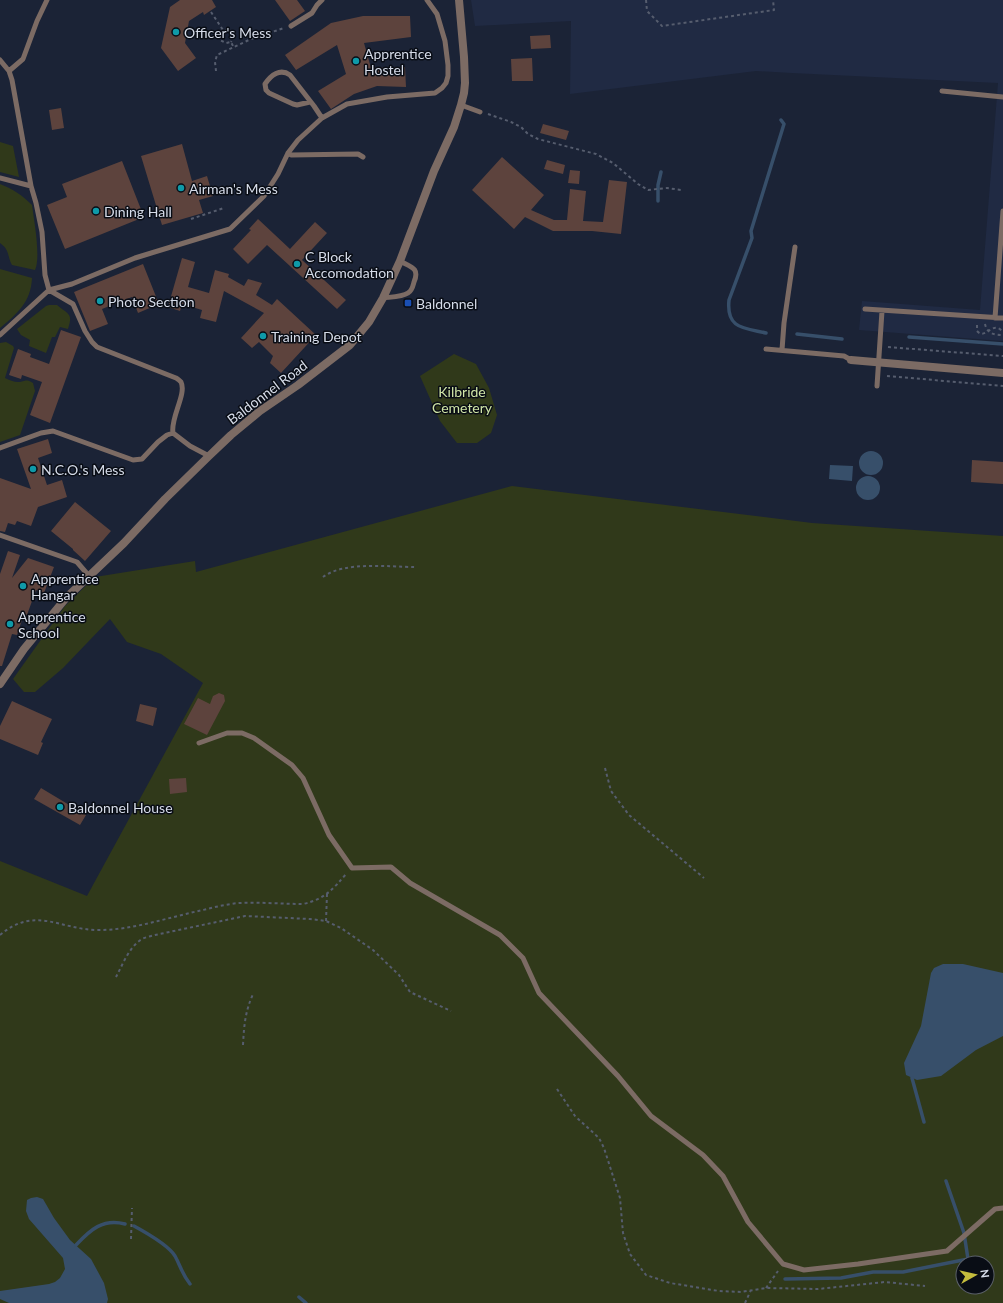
<svg xmlns="http://www.w3.org/2000/svg" width="1003" height="1303" viewBox="0 0 1003 1303" font-family="Lato,sans-serif">
<style>
.built{fill:#202a43}
.green{fill:#30391a;fill-rule:evenodd}
.water{fill:#374f6a}
.lines{fill:none;stroke-linecap:round;stroke-linejoin:round}
.stream{stroke:#374f6a;stroke-width:3.5}
.building{fill:#5d433d}
.path{stroke:#565d6e;stroke-width:2;stroke-dasharray:3 3;stroke-linecap:butt}
.service{stroke:#7c6b64;stroke-width:5}
.minor{stroke:#7c6b64;stroke-width:8}
.tertiary{stroke:#7c6b64;stroke-width:8}
.culture-dot{fill:#0f9aa8;stroke:#090d15;stroke-width:1.5}
.transit-dot{fill:#1a4fb4;stroke:#090d15;stroke-width:1.5}
.labels{text-anchor:middle;dominant-baseline:central;stroke-width:3;stroke-linejoin:round;paint-order:stroke}
.poi-label{font-size:14px;fill:#d6dce9;stroke:#090d15;text-anchor:start}
.park-label{font-size:14px;fill:#d0e5a7;stroke:#090d15}
.street-label{font-size:14px;fill:#d6dce9;stroke:#090d15}
</style>
<rect width="100%" height="100%" fill="#1b2336"/>
<path class="built" d="M 471,0 L 1003,0 L 1003,341 L 859,330 L 862,301 L 980,310 L 998,83 L 792,73 L 756,71 L 570,94 L 571,21 L 475,26 Z"/>
<path class="green" d="M 0,142 L 13,146 L 19,177 L 0,172 Z
M 0,184 C 13,189 22,195 32,205 C 34,220 41,258 35,270 L 12,265 C 7,256 10,250 0,243 Z
M 0,269 L 32,278 C 31,302 17,314 0,328 Z
M 49,305 L 57,305 C 69,315 73,313 68,329 L 60,327 L 55,337 L 52,337 L 46,353 L 29,346 L 30,340 L 21,335 L 17,329 L 46,306 Z
M 6,342 L 13,346 L 14,348 L 5,378 C 9,380 14,382 18,382 C 25,382 25,378 33,383 L 35,391 L 20,435 L 0,442 L 0,343 Z
M 454,354 L 476,364 L 489,388 L 497,415 L 491,433 L 477,443 L 457,443 L 440,421 L 420,376 Z
M 512,486 L 812,523 L 1003,536 L 1003,1303 L 0,1303 L 0,861 L 87,896 L 203,683 L 161,654 L 127,642 L 110,619 L 63,668 L 35,692 L 24,692 L 13,679 L 65,606 L 95,577 L 195,561 L 196,572 ZM 963,1263 L 987,1263 L 987,1287 L 963,1287 Z"/>
<path class="water" d="M859 463a12 12 0 1 1 24 0a12 12 0 1 1-24 0Z
M 830,465 L 853,466 L 852,481 L 829,479 Z
M856 488a12 12 0 1 1 24 0a12 12 0 1 1-24 0Z
M 943,964 L 963,964 L 1003,973 L 1003,1036 L 976,1050 L 941,1076 L 917,1080 L 906,1075 L 904,1063 L 921,1026 L 931,973 L 934,968 Z
M 37,1197 L 43,1199 L 54,1218 L 70,1240 L 91,1259 L 104,1283 L 108,1299 L 107,1303 L 9,1303 L 0,1299 L 0,1291 L 49,1284 L 55,1282 L 60,1278 L 65,1269 L 63,1258 L 29,1219 L 26,1211 L 27,1200 L 31,1198 Z"/>
<g class="lines">
<path class="stream" d="M 658,201 L 658,185 L 661,172
M 766,333 C 744,328 726,329 729,300 L 752,238 L 751,231 L 784,124 L 781,120
M 797,334 L 842,339
M 909,337 L 1003,344
M 912,1078 L 924,1122
M 134,1226 C 145,1232 169,1246 175,1256 C 181,1267 182,1274 190,1284
M 76,1245 C 90,1230 103,1218 125,1224
M 785,1279 L 841,1278 L 873,1272 L 903,1272 L 968,1259 L 964,1233 L 946,1181
M 299,1297 L 306,1303"/>
</g>
<path class="building" d="M 180,0 L 212,0 L 216,7 L 204,15 L 203,12 L 189,21 L 185,43 L 196,58 L 178,71 L 161,48 L 170,7 Z
M 275,0 L 297,0 L 305,11 L 290,21 Z
M 363,16 L 410,16 L 411,37 L 364,43 L 371,68 L 405,67 L 406,87 L 377,86 L 354,94 L 331,109 L 318,91 L 346,74 L 337,45 L 296,70 L 285,55 L 331,23 Z
M 550,35 L 551,48 L 531,49 L 530,36 Z
M 532,58 L 533,81 L 512,81 L 511,59 Z
M 61,108 L 64,128 L 52,130 L 49,110 Z
M 543,124 L 569,131 L 566,140 L 540,133 Z
M 182,144 L 192,181 L 207,176 L 213,196 L 199,200 L 203,213 L 162,225 L 141,156 Z
M 502,157 L 544,195 L 531,210 L 554,220 L 567,220 L 570,189 L 586,191 L 583,221 L 603,222 L 609,180 L 627,182 L 621,234 L 592,231 L 553,231 L 525,217 L 514,229 L 472,190 Z
M 547,160 L 565,165 L 563,174 L 544,169 Z
M 122,161 L 144,217 L 65,249 L 47,205 L 67,197 L 62,184 Z
M 570,170 L 580,171 L 579,184 L 568,183 Z
M 258,219 L 290,249 L 315,222 L 327,233 L 302,260 L 346,300 L 337,309 L 267,245 L 248,264 L 233,249 L 251,230 L 249,229 Z
M 182,258 L 195,262 L 188,287 L 209,293 L 215,270 L 229,274 L 228,277 L 244,286 L 248,279 L 262,283 L 256,295 L 272,305 L 277,299 L 316,335 L 281,373 L 270,363 L 273,356 L 259,342 L 252,348 L 241,338 L 264,313 L 224,291 L 216,322 L 200,318 L 202,310 L 182,304 L 180,311 L 168,307 Z
M 143,264 L 159,304 L 138,313 L 132,297 L 102,309 L 108,324 L 90,331 L 74,292 Z
M 61,330 L 81,337 L 50,423 L 30,415 L 42,382 L 22,375 L 21,379 L 9,375 L 18,349 L 31,354 L 30,357 L 49,364 Z
M 48,439 L 52,453 L 38,458 L 47,485 L 62,480 L 67,497 L 38,507 L 31,526 L 17,521 L 15,525 L 8,523 L 5,532 L 0,531 L 0,478 L 31,489 L 17,449 Z
M 972,460 L 1003,462 L 1003,484 L 971,482 Z
M 75,502 L 111,531 L 85,561 L 73,550 L 73,549 L 51,531 Z
M 8,551 L 20,555 L 12,578 L 28,558 L 54,567 L 44,593 L 36,590 L 27,615 L 24,614 L 17,635 L 12,634 L 2,666 L 0,666 L 0,574 Z
M 219,693 L 224,695 L 225,701 L 207,735 L 184,724 L 198,698 L 210,704 L 213,696 Z
M 12,701 L 52,719 L 41,742 L 43,743 L 38,755 L 0,739 L 0,726 Z
M 140,704 L 157,708 L 153,726 L 136,721 Z
M 186,778 L 187,792 L 170,794 L 169,779 Z
M 41,788 L 86,815 L 80,825 L 34,799 Z"/>
<g class="lines">
<path class="path" d="M 646,0 L 647,11 L 662,26 L 774,10 L 773,0
M 211,12 L 223,30 L 229,30 L 233,32 L 234,37 L 231,42
M 223,30 L 220,35 L 220,40 L 226,43 L 231,42 L 234,48
M 216,71 L 215,62 L 217,55 L 251,39 L 284,28
M 488,114 L 511,122 L 521,127 L 528,134 L 538,139 L 596,154 L 613,163 L 638,184 L 648,190 L 667,188 L 681,190
M 191,219 L 224,208
M 985,324 C 987,334 995,335 1003,335
M 977,325 L 977,331 C 986,341 992,319 1003,332
M 888,347 L 1003,356
M 887,376 L 1003,386
M 323,577 C 344,561 389,567 415,567
M 605,768 L 611,791 L 629,815 L 704,878
M 326,921 L 327,894
M 0,935 C 36,905 59,930 99,930 C 134,930 169,917 203,910 C 215,907 227,904 239,903 C 260,902 282,904 303,904 C 325,899 333,889 347,873
M 116,977 C 123,964 129,947 142,939 C 146,937 151,936 155,935 L 245,916 L 310,919 L 326,921 L 341,928 L 373,950 L 399,975 L 410,992 L 451,1011
M 243,1045 C 244,1026 245,1012 253,994
M 557,1089 L 575,1116 L 599,1138 L 604,1148 L 620,1198 L 623,1233 L 630,1254 L 646,1275 L 670,1283 L 719,1291 L 741,1292 L 766,1288 L 818,1289 L 885,1282 L 925,1286
M 131,1239 L 132,1208
M 766,1288 L 778,1271
M 745,1303 L 751,1290"/>
<path class="service" d="M 291,26 L 312,13 L 317,5 L 322,0
M 0,60 L 9,71 L 12,80 L 31,186 L 36,203 L 42,232 L 45,275 L 49,290 L 73,304 L 85,331 L 92,342 L 97,347 L 176,378 C 177,378 181,382 181,382 C 187,394 170,418 173,433 L 190,446 L 209,456
M 9,71 L 23,59 L 37,21 L 47,0
M 942,91 L 1003,97
M 310,102 L 297,105 L 293,104 L 269,93 L 266,90 L 265,84 C 271,75 280,68 290,75 L 314,106 L 322,118
M 461,105 L 480,112
M 288,153 L 291,155 L 358,154 L 363,157
M 0,178 L 31,186
M 383,298 C 390,297 402,297 408,293 C 412,291 413,286 414,282 C 420,268 411,267 400,261
M 865,309 L 1003,318
M 995,318 L 1003,211
M 0,335 L 49,290 L 72,284 L 135,258 L 230,229 L 264,196 L 278,174 L 288,153 L 298,140 L 322,118 L 347,104 L 387,97 L 435,93 L 442,88 L 446,83 L 448,76 L 448,65 L 445,41 L 437,14 L 427,0
M 766,349 L 844,356 L 851,360
M 782,350 L 784,323 L 795,247
M 877,386 L 882,311
M 0,448 L 41,433 L 53,431 L 133,460 L 142,459 L 158,442 L 167,435 L 173,433
M 0,535 L 77,562 L 89,576
M 199,743 L 227,733 L 242,733 L 254,738 L 292,765 L 303,778 L 329,835 L 352,868 L 391,867 L 410,883 L 500,935 L 523,958 L 539,993 L 618,1076 L 651,1116 L 703,1155 L 723,1176 L 748,1222 L 783,1264 L 804,1270 L 858,1264 L 947,1251 L 995,1209 L 1003,1208"/>
<path class="minor" d="M 851,360 L 1003,373"/>
<path class="tertiary" d="M 0,684 L 24,649 L 66,598 L 124,543 L 165,499 L 209,456 L 231,435 L 260,411 L 298,385 L 350,345 L 369,322 L 383,298 L 400,261 L 434,171 L 454,127 L 461,105 L 464,93 L 465,83 L 464,57 L 459,0"/>
</g>
<g class="culture-dot">
<circle cx="176" cy="32" r="4"/>
<circle cx="356" cy="61" r="4"/>
<circle cx="181" cy="188" r="4"/>
<circle cx="96" cy="211" r="4"/>
<circle cx="297" cy="264" r="4"/>
<circle cx="100" cy="301" r="4"/>
<circle cx="263" cy="336" r="4"/>
<circle cx="33" cy="469" r="4"/>
<circle cx="23" cy="586" r="4"/>
<circle cx="10" cy="624" r="4"/>
<circle cx="60" cy="807" r="4"/>
</g>
<rect class="transit-dot" x="404" y="299" width="8" height="8" rx="2"/>
<g class="labels">
<g class="poi-label">
<text x="184" y="32">Officer's Mess</text>
<text x="364" y="53">Apprentice<tspan x="364" dy="16">Hostel</tspan></text>
<text x="189" y="188">Airman's Mess</text>
<text x="104" y="211">Dining Hall</text>
<text x="305" y="256">C Block<tspan x="305" dy="16">Accomodation</tspan></text>
<text x="108" y="301">Photo Section</text>
<text x="416" y="303">Baldonnel</text>
<text x="271" y="336">Training Depot</text>
<text x="41" y="469">N.C.O.'s Mess</text>
<text x="31" y="578">Apprentice<tspan x="31" dy="16">Hangar</tspan></text>
<text x="18" y="616">Apprentice<tspan x="18" dy="16">School</tspan></text>
<text x="68" y="807">Baldonnel House</text>
</g>
<g class="park-label">
<text x="462" y="391">Kilbride<tspan x="462" dy="16">Cemetery</tspan></text>
</g>
<g class="street-label">
<text transform="translate(267 392) rotate(-37)">Baldonnel Road</text>
</g>
</g>
<g transform="translate(975 1275) rotate(82)"><circle r="19" fill="#090d15" stroke="#5b606a"/>
<path d="M0-3L7 15L0 10L-7 15Z" fill="#c4bc3d"/>
<text y="-6" font-size="11" font-weight="bold" text-anchor="middle" fill="#d6dce9">N</text>
</g>
</svg>
